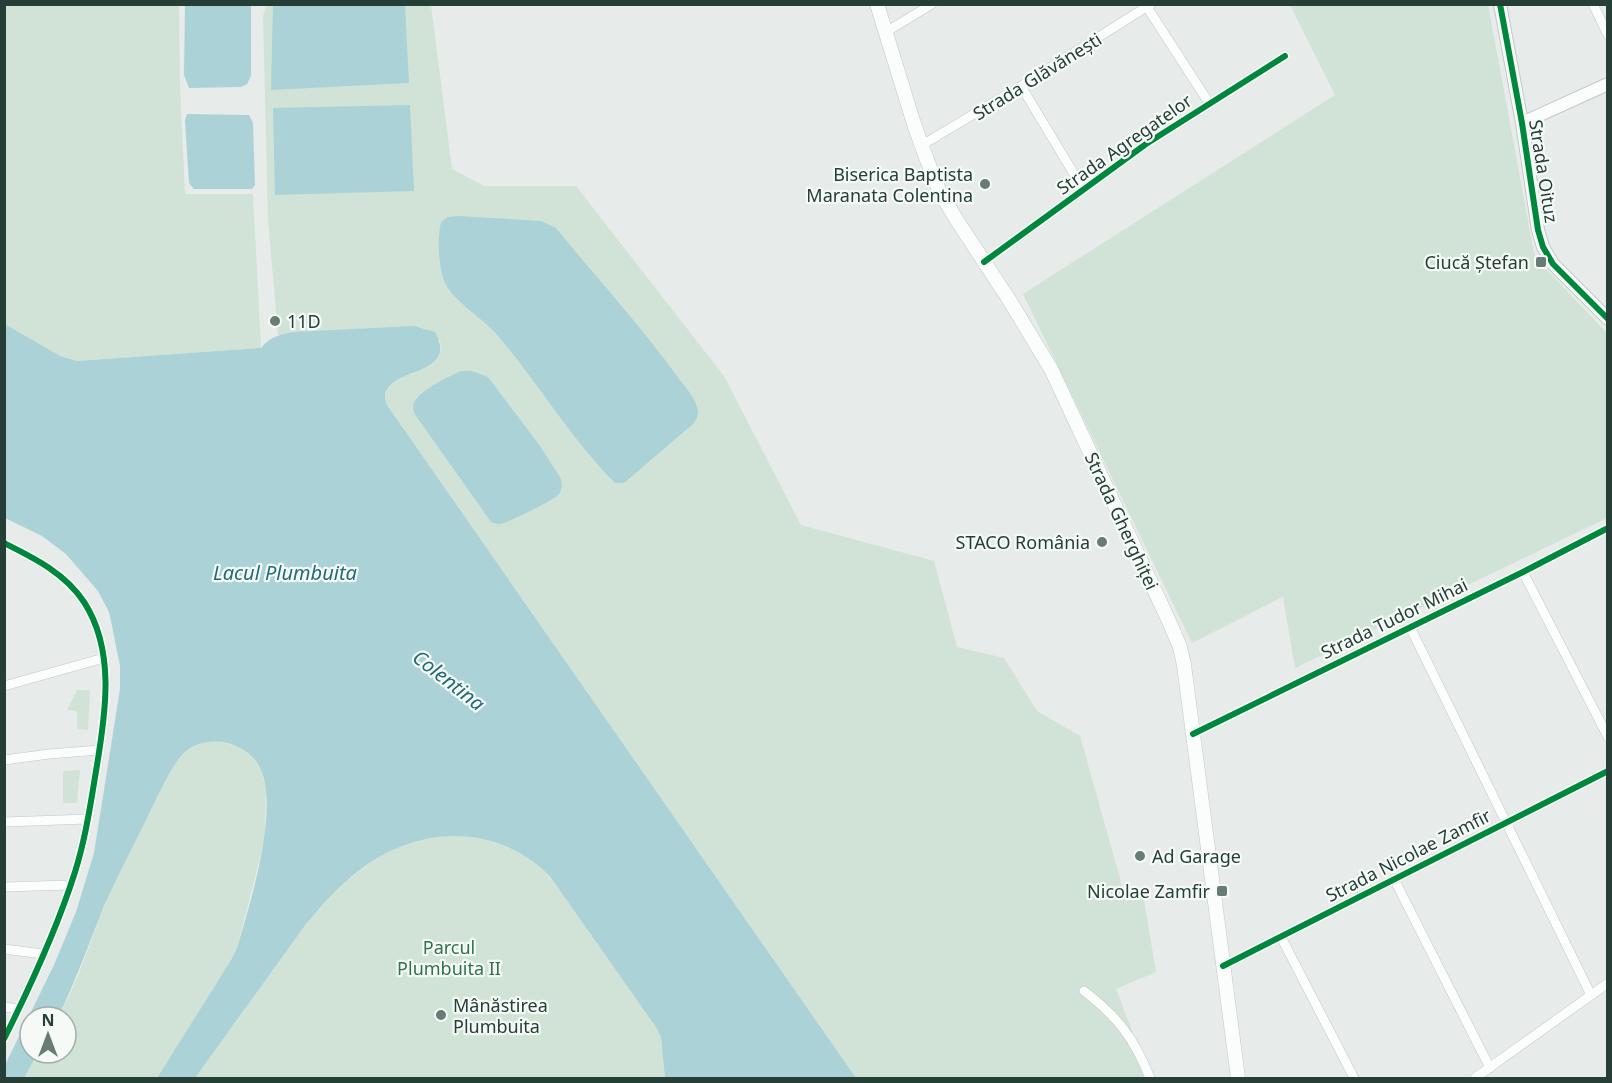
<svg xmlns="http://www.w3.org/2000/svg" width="1612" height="1083" viewBox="0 0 1612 1083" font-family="'Noto Sans',sans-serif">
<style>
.green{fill:#d1e3d6}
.water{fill:#abd2d6}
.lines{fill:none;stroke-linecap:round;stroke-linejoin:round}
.minor-casing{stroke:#c4c8c6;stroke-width:10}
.tertiary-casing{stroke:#c4c8c6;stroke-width:14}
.secondary-casing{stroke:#c3c9c6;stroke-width:15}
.minor{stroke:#fbfcfc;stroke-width:9}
.tertiary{stroke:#fbfcfc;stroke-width:12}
.secondary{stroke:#fbfcfc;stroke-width:14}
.cycleway-casing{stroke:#f5faf7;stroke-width:10}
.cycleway{stroke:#00873e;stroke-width:6}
.poi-dot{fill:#697b75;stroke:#f5faf7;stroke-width:2}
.labels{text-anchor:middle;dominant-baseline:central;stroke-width:4.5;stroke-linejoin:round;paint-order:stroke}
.street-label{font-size:18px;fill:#253e36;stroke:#f5faf7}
.poi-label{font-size:18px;fill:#253e36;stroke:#f5faf7;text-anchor:end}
.park-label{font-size:18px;fill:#317348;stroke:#f5faf7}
.water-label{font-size:20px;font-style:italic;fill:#226b77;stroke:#f5faf7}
</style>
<rect width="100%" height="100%" fill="#e7ebe9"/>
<path class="green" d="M 4,5 L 179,5 L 180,88 L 185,194 L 253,194 L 261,348 L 77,361 L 60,356 L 5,324 Z
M 267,5 L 431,5 L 452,169 L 484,186 L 576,186 L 724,376 L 801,525 L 934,561 L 957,647 L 1004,658 L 1037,711 L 1080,736 L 1125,896 L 1143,894 L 1156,972 L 1116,989 L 1150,1078 L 856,1078 L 387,405 C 386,402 385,399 385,396 C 388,375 428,373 438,358 C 442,353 441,346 440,340 L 294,332 L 278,335 L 268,219 L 263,16 Z
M 1290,5 L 1488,5 L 1534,253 L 1542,265 L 1608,334 L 1607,518 L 1295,668 L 1283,597 L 1192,643 L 1023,294 L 1335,95 Z
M 77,690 L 90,690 L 88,730 L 77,729 L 77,711 L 67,710 Z
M 217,741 L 242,748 L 254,757 L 261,769 L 266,788 L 265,838 L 237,948 L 231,960 L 157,1078 L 24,1078 L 38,1053 L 66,1053 L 66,1017 L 58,1017 C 77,985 90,942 104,907 C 118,872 136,839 154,805 C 163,786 172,760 191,748 C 198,743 208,742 217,741 Z
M 80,770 L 77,803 L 63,803 L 63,771 Z
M 450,835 C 487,836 522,849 549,875 L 657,1027 L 661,1037 L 665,1078 L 195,1078 L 306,924 C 334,891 369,854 413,842 C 425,838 438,837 450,835 Z"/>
<path class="water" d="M 185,5 L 251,5 L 251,76 L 247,84 L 241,87 L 189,88 L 184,75 Z
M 273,5 L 405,5 L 409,83 L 271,90 Z
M 410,105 L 414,191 L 275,195 L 273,108 Z
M 187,114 L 249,115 L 253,123 L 255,185 L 252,189 L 194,189 L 189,183 L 185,121 Z
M 459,216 L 541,221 L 556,228 C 596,277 640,325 677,376 C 684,386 697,399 698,412 C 698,417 696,420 693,424 L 624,483 L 615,483 C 571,439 539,384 498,336 C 484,319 456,303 446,285 C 438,269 437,239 441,222 L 448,217 Z
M 5,324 L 60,356 L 77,361 L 261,348 C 272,336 278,335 294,332 L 414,326 L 435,332 C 460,377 389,366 385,396 C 385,399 386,402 387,405 L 856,1078 L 665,1078 L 661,1037 L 656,1027 L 549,875 C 493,821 415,826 357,872 C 338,887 321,906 306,924 L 195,1078 L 157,1078 L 231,960 L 237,948 C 250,904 279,812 261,770 C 255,755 242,747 227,743 C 210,739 193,743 181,756 C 166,775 157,799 146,820 C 132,848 117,877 104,906 C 90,941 77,977 61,1011 L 58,1017 L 30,1017 L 30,1053 L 38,1053 L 24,1078 L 5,1078 L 5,1065 L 54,965 L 76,912 L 94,853 L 120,689 L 120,666 L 111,621 L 109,612 L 98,591 L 66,554 L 42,536 L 5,518 Z
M 461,371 L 472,371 L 488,377 L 540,446 L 560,477 C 562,483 563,490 558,495 C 554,500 507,523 500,524 C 497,524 494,523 491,522 L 421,423 C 418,418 413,413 413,407 C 412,394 451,375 461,371 Z"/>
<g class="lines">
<defs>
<path id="minor" d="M 1145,4 L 1209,103
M 1593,4 L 1608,35
M 886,32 L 932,4
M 1021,86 L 1083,189
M 922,145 L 1021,86 L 1151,4
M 984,262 L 1146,144 L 1285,56
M 4,543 C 34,558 65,573 84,602 C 115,650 106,711 97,765 C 91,801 86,837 75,872 C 57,929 31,985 4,1039
M 1523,572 L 1608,737
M 1410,627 L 1591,995
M 4,686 L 104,658
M 1193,734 L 1523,572 L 1608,528
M 4,760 L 49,754 L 100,750
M 4,822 L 88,819
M 1394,879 L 1490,1068
M 4,887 L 70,885
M 1281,937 L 1354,1078
M 4,949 L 43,954
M 1223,966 L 1608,771
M 1084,991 C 1118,1017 1134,1038 1150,1078
M 4,1007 L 19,1009
M 1475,1078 L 1608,983"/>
<path id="tertiary" d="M 1500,4 L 1522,123 L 1538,230 L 1543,247 L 1553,264 L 1608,319
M 1522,123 L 1608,84"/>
<path id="secondary" d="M 877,4 L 914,124 L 927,160 L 939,190 L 956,219 L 1008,298 L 1051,369 L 1168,619 L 1180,647 L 1184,665 L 1238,1078"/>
</defs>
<use href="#minor" class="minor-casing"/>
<use href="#tertiary" class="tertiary-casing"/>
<use href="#secondary" class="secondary-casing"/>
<use href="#minor" class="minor"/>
<use href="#tertiary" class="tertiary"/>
<use href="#secondary" class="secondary"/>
<defs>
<path id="cycleway" d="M 1500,4 L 1522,123 L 1538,230 L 1543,247 L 1553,264 L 1608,319
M 984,262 L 1146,144 L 1285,56
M 4,543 C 34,558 65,573 84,602 C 115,650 106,711 97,765 C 91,801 86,837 75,872 C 57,929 31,985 4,1039
M 1193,734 L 1523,572 L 1608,528
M 1223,966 L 1608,771"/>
</defs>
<use href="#cycleway" class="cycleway-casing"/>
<use href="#cycleway" class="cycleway"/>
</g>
<g class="poi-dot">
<circle cx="985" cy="184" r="6"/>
<rect x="1535" y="256" width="12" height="12" rx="3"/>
<circle cx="275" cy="321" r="6"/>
<circle cx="1102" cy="542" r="6"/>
<circle cx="1140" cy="856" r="6"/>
<rect x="1216" y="885" width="12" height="12" rx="3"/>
<circle cx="441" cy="1015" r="6"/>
</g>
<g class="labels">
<g class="street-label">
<text transform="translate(1037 76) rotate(-32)">Strada Glăvănești</text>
<text transform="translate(1124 144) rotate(-35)">Strada Agregatelor</text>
<text transform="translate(1544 171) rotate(81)">Strada Oituz</text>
<text transform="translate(1122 521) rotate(65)">Strada Gherghiței</text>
<text transform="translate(1394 618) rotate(-26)">Strada Tudor Mihai</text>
<text transform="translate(1408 855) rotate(-27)">Strada Nicolae Zamfir</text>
</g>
<g class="poi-label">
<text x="973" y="174">Biserica Baptista<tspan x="973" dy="21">Maranata Colentina</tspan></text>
<text x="1529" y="262">Ciucă Ștefan</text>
<text x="287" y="321" text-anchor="start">11D</text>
<text x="1090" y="542">STACO România</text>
<text x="1152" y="856" text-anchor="start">Ad Garage</text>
<text x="1210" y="891">Nicolae Zamfir</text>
<text x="453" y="1005" text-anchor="start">Mânăstirea<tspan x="453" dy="21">Plumbuita</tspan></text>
</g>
<g class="park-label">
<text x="449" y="947">Parcul<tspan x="449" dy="21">Plumbuita II</tspan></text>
</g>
<g class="water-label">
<text x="285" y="572">Lacul Plumbuita</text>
<text transform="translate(449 680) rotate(38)">Colentina</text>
</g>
</g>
<rect width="1612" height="1083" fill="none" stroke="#253e36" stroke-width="12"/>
<g transform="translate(48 1035)"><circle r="28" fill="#f5faf7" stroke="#a2afaa" stroke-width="1.5"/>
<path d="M0-4.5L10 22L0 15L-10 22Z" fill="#697b75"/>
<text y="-9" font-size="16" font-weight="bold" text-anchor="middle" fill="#253e36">N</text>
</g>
</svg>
